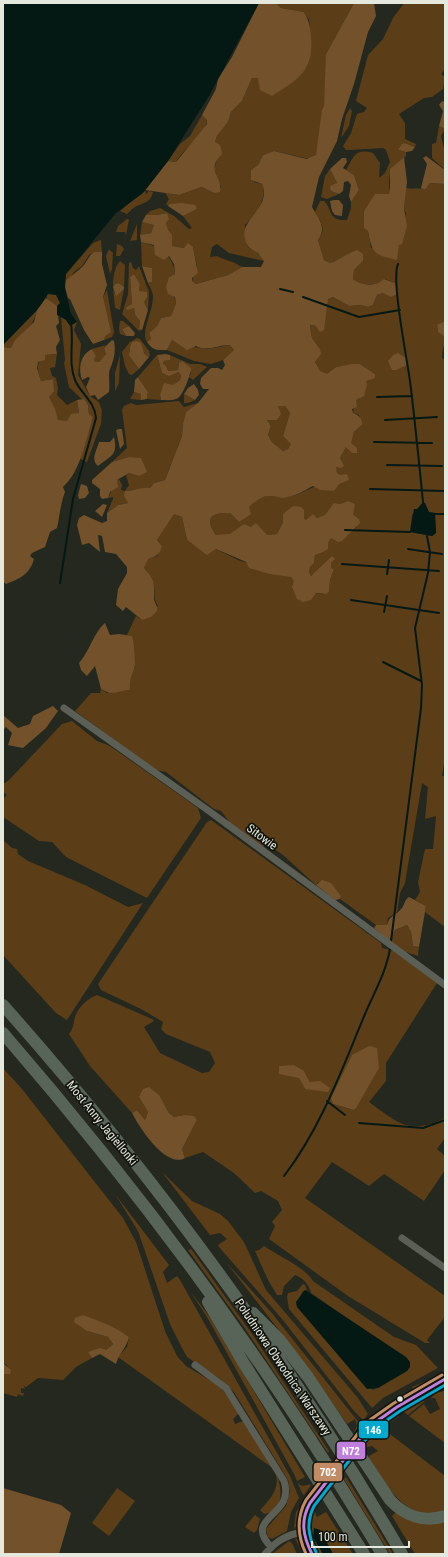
<svg xmlns="http://www.w3.org/2000/svg" width="448" height="1557" viewBox="0 0 448 1557" font-family="'Roboto Condensed',sans-serif">
<style>
.green{fill:#5b3d18;fill-rule:evenodd}
.forest{fill:#72512b;fill-rule:evenodd}
.water{fill:#051914}
.lines{fill:none;stroke-linecap:round;stroke-linejoin:round}
.stream{stroke:#051914;stroke-width:2}
.minor{stroke:#5c5f56;stroke-width:7}
.motorway{stroke:#586457;stroke-width:12}
.bus-1-casing{stroke:#11130c;stroke-width:6}
.bus-2-casing{stroke:#11130c;stroke-width:6}
.bus-3-casing{stroke:#11130c;stroke-width:6}
.bus-1{stroke:#c07fdc;stroke-width:3}
.bus-2{stroke:#00a9ce;stroke-width:3}
.bus-3{stroke:#c18c65;stroke-width:3}
.bus-dot{fill:#e4e8dd;stroke:#11130c;stroke-width:1.5}
.labels{text-anchor:middle;dominant-baseline:central;stroke-width:3.5;stroke-linejoin:round;paint-order:stroke}
.street-label{font-size:12px;fill:#e4e8dd;stroke:#11130c}
.line-badge{stroke:#11130c;stroke-width:1.5}
.badge-label{font-size:11px;text-anchor:middle;font-weight:bold;fill:#fff}
</style>
<rect width="100%" height="100%" fill="#25281f"/>
<path class="green" d="M 276,3 L 354,3 L 326,54 L 327,77 L 318,161 L 274,151 L 263,155 L 258,165 L 251,171 L 254,182 L 262,184 C 268,200 255,214 245,225 L 248,247 L 258,253 L 264,261 L 229,253 L 217,244 L 212,247 L 210,257 L 217,256 C 225,261 232,260 242,267 L 228,275 L 196,284 L 192,281 L 197,266 L 193,247 L 186,246 L 184,248 L 171,246 L 166,223 L 167,213 L 157,215 L 146,215 L 150,211 L 160,208 L 174,216 L 189,229 L 192,228 L 183,216 L 197,209 L 169,204 L 168,206 L 166,204 L 169,199 L 165,193 L 179,195 L 202,187 L 214,193 L 221,187 L 214,168 L 217,160 L 215,142 L 217,136 L 228,122 L 231,112 L 242,101 L 252,78 L 258,78 L 311,43 L 309,20 L 304,12 L 281,8 Z
M 404,3 L 445,3 L 445,69 L 441,74 L 445,77 L 443,89 L 432,97 L 424,98 L 399,114 L 405,123 L 405,139 L 416,144 L 415,147 L 405,143 L 398,150 L 406,152 L 406,156 C 398,161 389,170 389,181 C 389,187 390,189 389,194 L 383,195 L 364,211 L 364,228 L 368,231 L 371,248 L 399,245 L 406,214 L 404,208 L 406,188 C 413,190 419,187 425,190 L 430,183 L 445,184 L 445,321 L 437,326 L 438,332 L 445,337 C 445,345 442,349 442,358 L 445,360 L 445,758 L 442,776 L 445,776 L 445,927 L 425,912 L 426,906 L 415,900 L 420,892 L 418,882 L 425,849 L 433,849 L 436,816 L 425,819 L 428,787 L 422,783 L 405,883 L 400,893 L 397,912 L 388,918 L 387,925 L 376,925 L 340,899 L 341,896 L 318,882 L 316,885 L 283,855 L 267,844 L 262,848 L 231,824 L 221,811 L 214,809 L 166,772 L 155,770 L 75,711 L 91,693 L 100,693 L 101,689 L 107,693 L 129,680 L 135,666 L 132,637 L 127,635 L 136,616 L 142,620 L 158,606 C 149,592 162,586 144,568 L 147,559 L 157,556 L 162,546 L 157,540 L 174,513 L 182,517 L 187,540 L 196,545 L 202,552 L 216,549 L 238,560 L 291,577 C 297,585 319,599 329,592 L 330,580 L 334,569 L 331,568 L 331,563 L 334,559 L 311,576 L 309,572 L 310,567 L 314,563 L 315,555 L 321,553 L 331,538 L 347,536 L 351,530 L 356,528 L 359,519 L 353,514 L 348,501 L 340,504 L 325,516 L 306,520 L 304,518 L 304,510 L 283,514 L 283,522 L 277,534 L 267,535 L 251,527 L 230,535 L 216,535 C 204,518 211,512 230,513 L 239,522 C 247,510 255,495 271,496 C 281,496 289,498 298,494 C 313,488 326,481 341,475 L 337,473 L 335,467 L 346,447 L 348,447 L 354,432 L 362,425 L 359,415 L 353,413 L 355,400 L 360,398 L 366,381 L 375,374 L 360,364 L 336,367 L 327,375 L 320,371 L 315,362 L 320,354 L 320,349 L 312,338 L 310,325 L 315,325 L 328,299 L 333,297 L 349,306 L 360,305 L 368,307 L 373,305 L 377,295 L 383,293 L 395,283 L 385,279 C 375,287 363,286 353,279 L 354,270 L 363,261 L 349,253 L 344,258 L 330,263 L 324,260 L 318,240 C 327,229 321,223 315,212 L 320,201 L 324,201 C 333,209 327,221 347,220 L 351,208 L 351,202 L 359,190 L 354,175 L 346,170 C 354,156 355,148 373,153 L 380,163 L 379,178 L 385,173 L 390,162 L 386,150 L 383,148 L 350,150 L 346,150 L 343,146 L 351,133 L 357,114 L 364,112 L 367,108 L 356,101 L 368,55 L 383,39 L 393,18 ZM 423,503 L 429,512 L 435,513 L 436,533 L 432,536 L 410,532 L 412,515 Z
M 350,108 L 352,111 L 349,126 L 341,138 L 346,115 Z
M 202,115 L 207,120 C 207,133 183,149 176,162 L 168,161 L 180,144 L 190,136 Z
M 439,126 L 445,129 L 441,136 L 445,153 L 445,170 L 432,158 L 432,144 L 436,143 Z
M 330,169 L 337,183 L 331,191 L 339,194 L 327,199 L 321,197 L 325,176 Z
M 145,190 L 146,194 L 149,191 L 153,192 C 151,202 145,202 137,206 C 134,207 130,211 127,214 L 120,211 Z
M 127,219 L 129,219 L 126,236 L 125,232 L 116,232 L 118,226 Z
M 142,222 L 154,225 L 151,233 L 140,235 Z
M 137,224 L 137,240 L 130,241 Z
M 101,240 L 102,252 L 90,254 L 82,266 L 74,272 L 65,288 L 71,313 L 77,322 L 74,330 L 81,344 L 78,375 L 90,396 L 99,402 L 102,411 L 101,424 L 87,462 L 79,458 L 93,417 L 89,414 L 88,405 L 69,387 L 64,363 L 65,360 L 61,317 C 52,313 46,300 46,291 L 66,274 L 93,243 Z
M 141,242 C 159,246 173,254 175,274 L 169,277 L 176,303 L 171,316 L 161,318 L 157,326 L 149,333 L 151,339 L 147,342 C 140,332 154,310 153,295 C 152,291 150,287 148,283 L 152,282 L 152,268 L 142,266 Z
M 117,244 L 122,246 L 124,249 L 120,256 L 116,256 Z
M 109,249 L 113,253 L 112,269 L 110,274 L 106,256 Z
M 120,261 L 125,265 L 124,287 L 119,283 L 115,284 L 113,287 C 113,278 114,268 120,261 Z
M 131,262 L 133,268 L 136,270 L 139,266 L 149,292 L 148,310 L 139,291 L 140,284 L 134,274 L 130,277 L 132,304 L 126,307 L 134,308 L 135,315 L 140,321 L 139,329 L 142,330 L 139,331 L 122,314 L 128,294 L 129,263 Z
M 113,289 L 116,297 L 124,289 L 120,310 L 115,308 Z
M 107,290 L 114,332 L 112,337 L 104,340 L 103,297 Z
M 37,310 C 33,330 20,331 11,348 L 3,347 L 3,345 Z
M 120,321 L 123,321 L 129,326 L 122,329 L 126,336 L 120,334 L 119,328 Z
M 137,338 L 140,339 L 149,351 L 150,355 L 149,357 L 132,342 L 129,351 L 139,369 L 132,375 L 129,374 L 125,366 L 122,352 L 130,342 Z
M 172,340 L 180,345 L 207,349 L 230,345 L 234,350 L 223,360 L 211,364 L 194,361 L 167,350 Z
M 106,345 L 104,348 L 106,354 L 99,362 L 95,362 L 93,359 L 95,356 L 92,349 Z
M 57,354 L 55,367 L 50,368 L 52,376 L 56,378 L 58,388 L 57,395 L 67,405 L 77,400 L 79,413 L 67,421 L 58,421 C 56,413 49,402 49,396 C 50,390 52,385 53,379 L 41,381 C 37,368 35,365 45,355 Z
M 120,355 L 119,383 L 115,391 L 115,373 Z
M 157,355 L 162,373 L 178,372 L 181,375 L 180,380 L 160,395 L 161,400 L 147,399 L 148,392 L 138,377 Z
M 170,355 L 190,364 L 200,364 L 207,367 L 193,380 L 189,377 L 191,373 L 179,363 L 178,370 L 167,371 L 163,365 L 164,361 L 170,360 Z
M 134,392 L 141,394 L 141,400 L 130,399 Z
M 184,394 L 195,400 L 188,403 L 184,403 Z
M 179,401 L 184,407 L 198,403 L 186,412 L 183,423 L 182,436 L 165,480 L 154,483 L 150,488 L 125,491 L 128,503 L 118,505 L 107,513 L 113,499 L 113,497 L 108,498 L 117,480 L 119,479 L 122,485 L 121,490 L 125,491 L 129,485 L 126,475 L 129,473 L 140,476 L 129,457 L 112,462 L 127,448 L 122,410 L 124,406 L 131,403 L 136,405 Z
M 278,406 L 285,406 L 290,413 L 283,436 L 292,444 L 288,449 L 283,451 L 272,442 L 268,435 L 271,426 L 267,420 L 270,419 Z
M 72,721 L 97,741 L 110,746 L 198,808 L 201,818 L 147,898 L 66,857 L 52,842 L 39,841 L 3,817 L 3,799 L 7,795 L 3,792 L 3,784 L 8,781 L 62,724 Z
M 211,820 L 381,943 L 382,948 L 394,951 L 437,983 L 386,1063 L 386,1081 L 369,1102 C 397,1122 409,1136 445,1118 L 445,1138 L 437,1149 L 445,1156 L 445,1170 L 424,1201 L 384,1174 L 369,1186 L 332,1162 L 305,1198 L 445,1296 L 445,1317 L 427,1340 L 430,1343 L 425,1343 L 348,1296 L 269,1239 L 275,1226 L 272,1222 L 282,1210 L 278,1201 L 261,1191 L 255,1193 L 234,1173 L 203,1152 L 185,1158 L 182,1149 L 197,1120 L 184,1115 L 174,1117 L 169,1113 L 160,1096 L 139,1097 L 148,1112 L 145,1120 L 137,1110 L 132,1113 L 90,1066 L 69,1034 C 74,1028 73,1024 75,1017 C 78,1007 88,998 97,995 L 152,1019 L 154,1021 L 144,1027 L 160,1053 L 202,1073 L 209,1072 L 215,1063 L 210,1052 L 166,1034 L 161,1029 L 163,1022 L 141,1009 L 101,990 L 98,984 L 207,822 ZM 352,1055 L 354,1110 L 333,1104 L 342,1077 ZM 304,1071 L 310,1082 L 305,1089 L 299,1078 Z
M 3,840 L 12,848 L 17,849 L 18,854 L 28,861 L 85,885 L 128,907 L 143,903 L 67,1020 L 56,1013 L 3,955 Z
M 407,925 L 411,932 L 413,946 L 419,947 L 418,956 L 400,950 L 389,941 L 395,930 Z
M 3,1068 L 22,1089 L 123,1218 L 136,1242 L 165,1331 L 177,1356 L 186,1366 L 220,1386 L 239,1413 L 233,1419 L 235,1424 L 243,1421 L 274,1469 L 118,1357 L 127,1347 L 129,1337 C 119,1329 110,1329 100,1322 L 87,1331 L 108,1337 L 113,1344 L 106,1350 L 89,1352 L 92,1358 L 76,1367 L 63,1380 L 38,1378 L 26,1387 L 24,1386 L 25,1389 L 21,1388 L 21,1393 L 24,1393 L 23,1396 L 18,1394 L 17,1397 L 3,1393 L 3,1374 L 10,1374 L 7,1365 L 3,1363 Z
M 162,1172 L 192,1201 L 220,1214 L 228,1221 L 244,1242 L 266,1290 L 358,1398 L 368,1414 L 363,1420 L 354,1411 L 282,1319 L 219,1247 L 218,1245 L 227,1239 L 220,1233 L 210,1235 Z
M 115,1194 L 169,1265 L 163,1272 L 167,1283 L 177,1276 L 180,1280 L 290,1476 L 299,1498 L 291,1512 L 287,1531 L 272,1539 L 268,1537 L 266,1529 L 286,1506 L 290,1492 L 288,1480 L 234,1392 L 220,1379 L 187,1357 L 182,1348 L 170,1324 L 138,1231 Z
M 264,1246 C 277,1255 306,1268 313,1281 L 394,1337 L 416,1345 L 438,1368 L 383,1398 L 372,1408 L 289,1309 L 287,1297 L 288,1293 L 297,1291 L 303,1284 L 305,1285 L 307,1290 L 303,1291 L 296,1304 L 373,1390 L 407,1371 L 410,1362 L 311,1293 C 309,1284 303,1278 295,1275 L 284,1286 L 282,1295 L 277,1295 L 268,1280 L 255,1251 L 259,1250 Z
M 191,1249 L 252,1334 L 329,1451 L 328,1453 L 244,1327 L 188,1250 Z
M 226,1262 L 271,1312 L 360,1424 L 353,1434 L 357,1426 L 355,1419 L 347,1424 L 306,1365 Z
M 190,1291 L 209,1316 L 305,1477 L 297,1481 C 301,1489 306,1484 311,1485 L 304,1495 L 302,1493 L 294,1474 L 207,1317 Z
M 424,1382 L 429,1385 L 414,1390 L 412,1387 Z
M 445,1391 L 445,1443 L 409,1416 L 424,1404 L 430,1414 L 440,1409 L 435,1398 L 431,1398 L 435,1393 Z
M 420,1398 L 425,1401 L 408,1415 L 404,1412 L 404,1407 Z
M 395,1415 L 399,1416 L 382,1428 L 445,1476 L 445,1510 C 408,1526 385,1484 369,1458 L 369,1456 L 378,1451 L 372,1446 L 362,1448 L 360,1445 L 380,1424 L 383,1424 Z
M 369,1420 L 306,1500 C 300,1509 301,1522 294,1529 L 296,1512 Z
M 275,1471 C 282,1485 286,1511 264,1514 L 260,1510 C 271,1499 281,1487 275,1471 Z
M 346,1477 L 393,1554 L 390,1554 L 344,1479 Z
M 117,1488 L 135,1501 L 109,1536 L 92,1523 Z
M 319,1497 L 321,1500 C 315,1505 313,1510 317,1517 L 326,1512 L 353,1554 L 333,1554 L 320,1530 L 313,1537 L 323,1554 L 317,1554 C 307,1530 304,1520 319,1497 Z
M 397,1511 L 445,1521 L 445,1554 L 415,1554 L 392,1516 Z
M 255,1515 L 260,1519 L 257,1530 L 254,1533 L 245,1527 Z
M 295,1538 L 301,1542 L 308,1554 L 303,1554 Z
M 289,1541 L 292,1543 L 297,1554 L 272,1554 Z"/>
<path class="forest" d="M 259,3 L 276,3 L 281,8 L 304,12 C 309,20 310,27 311,36 C 314,71 299,79 272,96 L 260,90 L 258,78 L 252,78 L 242,101 L 231,112 L 228,122 L 217,136 L 215,142 L 220,145 L 222,154 C 205,171 223,175 220,192 L 214,193 L 202,187 L 179,195 L 145,190 L 168,161 L 176,162 L 207,124 L 207,120 L 202,115 L 216,89 L 218,79 L 232,57 Z
M 354,3 L 374,3 L 376,16 L 368,32 L 354,84 L 342,119 L 337,141 L 319,177 L 312,207 C 319,219 327,228 318,240 L 324,260 L 330,263 C 340,260 347,253 357,250 L 363,254 L 363,261 L 354,270 L 353,279 C 363,286 375,287 384,279 L 395,283 L 397,294 L 391,297 L 383,293 L 377,295 L 373,305 L 368,307 L 360,305 L 349,306 L 333,297 L 328,299 L 324,330 L 320,332 L 315,325 L 310,325 L 312,338 L 320,349 L 321,354 L 315,362 L 320,371 L 327,374 L 336,367 L 353,364 L 360,364 L 375,374 L 375,378 L 366,381 L 367,385 L 364,396 L 356,400 L 357,407 L 352,409 L 353,413 C 358,415 363,418 362,425 L 354,432 L 351,443 L 357,448 L 357,453 L 352,453 L 346,447 L 340,458 L 344,466 L 341,468 L 336,467 L 337,473 L 341,475 L 347,474 L 349,480 L 339,484 L 334,491 L 320,490 L 313,486 C 304,491 295,496 284,498 C 280,498 276,496 271,496 C 262,495 256,501 249,507 L 251,514 L 239,522 L 230,513 C 211,512 204,518 216,535 L 230,534 L 244,524 L 251,527 L 256,523 L 267,535 L 277,534 L 283,522 L 283,514 L 293,506 L 301,507 L 304,510 L 304,518 L 306,520 L 313,514 L 317,518 L 325,515 L 334,503 L 340,504 L 348,501 L 355,504 L 353,514 L 359,519 L 360,523 L 342,541 L 338,542 L 331,538 L 328,543 L 328,549 L 321,553 L 315,555 L 314,563 L 310,567 L 309,572 L 311,576 L 332,556 L 335,559 L 331,563 L 331,568 L 334,569 L 330,580 L 329,592 L 326,594 L 316,593 L 311,600 L 303,602 L 297,599 L 292,587 L 294,581 L 291,577 L 270,574 L 249,568 L 246,562 L 216,549 L 207,555 C 200,551 194,544 187,540 L 182,517 L 174,514 L 157,540 L 162,546 C 160,555 156,556 148,559 L 144,568 C 156,581 154,583 154,599 C 155,604 158,606 157,611 L 151,617 L 142,620 L 126,607 L 123,611 L 116,605 L 118,589 L 127,573 L 127,567 L 116,554 L 105,552 L 102,536 L 98,535 L 100,552 L 89,543 L 82,545 L 77,525 L 79,518 L 84,515 L 102,523 L 107,521 L 107,513 L 118,505 L 128,503 L 124,496 L 125,491 C 134,491 141,487 150,488 L 154,483 L 165,480 L 182,436 L 183,423 L 186,412 L 198,403 L 209,389 L 203,389 L 200,384 L 201,378 L 211,368 L 218,368 L 222,370 L 225,365 L 223,360 L 234,350 L 230,345 C 218,345 207,352 196,346 L 187,350 L 172,340 L 167,350 C 157,350 153,351 147,342 L 151,339 L 149,333 L 157,326 L 161,318 L 171,316 L 176,303 L 175,297 L 168,294 L 166,287 L 169,277 L 175,274 L 174,264 L 169,256 L 164,260 L 155,255 L 154,245 L 141,242 L 140,235 L 151,233 L 154,225 L 142,222 L 146,215 L 157,215 L 167,213 L 169,219 L 166,223 L 168,230 L 172,235 L 172,246 L 184,248 L 188,243 L 193,247 L 198,273 L 192,278 L 192,281 L 196,284 L 228,275 L 242,267 L 261,267 L 264,261 C 262,259 260,256 258,253 C 255,251 250,249 248,246 C 232,220 273,211 262,184 L 251,180 L 251,170 L 258,165 L 263,155 L 274,151 L 307,159 L 316,155 L 322,110 L 324,106 L 326,54 ZM 278,406 L 285,406 L 290,413 L 283,436 L 291,444 L 288,449 L 283,451 L 272,442 L 268,435 L 271,426 L 267,420 L 277,420 L 281,414 Z
M 442,101 L 445,102 L 445,129 L 439,126 L 443,111 L 439,105 Z
M 405,143 L 415,147 L 412,151 L 406,152 L 398,150 L 402,144 Z
M 426,156 L 445,170 L 445,184 L 430,183 L 425,190 L 421,188 L 427,164 L 423,158 Z
M 404,157 L 407,182 L 404,208 L 407,226 L 402,244 L 399,245 L 397,260 C 375,255 372,254 368,231 L 364,228 L 364,211 L 375,194 L 389,194 L 390,188 L 390,169 Z
M 342,158 L 346,158 L 347,162 L 343,168 L 354,175 L 359,190 L 351,202 L 349,196 L 351,185 L 348,181 L 344,182 L 343,191 L 339,194 L 331,191 L 330,186 L 337,183 L 330,169 Z
M 334,200 L 339,200 L 343,205 L 342,216 L 335,215 L 332,211 L 330,201 Z
M 182,203 L 195,205 L 197,209 L 183,216 L 168,206 L 169,204 Z
M 95,252 L 102,252 L 102,264 L 107,285 L 103,297 L 111,332 L 105,336 L 104,340 L 93,344 L 84,330 L 70,299 L 68,298 L 64,283 C 70,276 77,272 83,266 C 88,261 88,255 95,252 Z
M 142,266 L 152,268 L 152,282 L 148,283 Z
M 134,274 L 140,284 L 139,291 L 147,292 L 147,297 L 144,302 L 148,310 L 142,330 L 139,329 L 140,321 L 135,315 L 134,308 L 127,310 L 126,307 L 132,304 L 130,277 Z
M 119,283 L 124,287 L 124,289 L 116,297 L 113,287 L 115,284 Z
M 46,298 L 57,306 L 59,323 L 56,326 L 60,340 L 56,347 L 57,354 L 45,355 L 45,360 L 38,362 L 37,368 L 41,381 L 53,379 L 54,391 L 49,397 L 55,409 L 58,420 L 67,421 L 71,414 L 79,413 L 77,400 L 84,399 L 88,405 L 89,414 L 93,417 C 86,439 81,471 63,487 L 65,492 C 60,505 60,515 57,528 L 50,532 L 45,547 L 32,553 L 30,556 L 34,559 C 30,574 20,579 6,584 L 3,582 L 3,347 L 11,348 L 15,340 L 34,322 L 37,310 Z
M 445,321 L 445,337 L 438,332 L 437,325 Z
M 129,326 L 135,333 L 134,336 L 126,336 L 122,329 Z
M 112,340 L 114,341 C 116,351 114,360 110,369 C 108,374 110,386 109,392 L 98,400 L 95,395 L 90,396 L 86,387 L 90,378 L 88,377 L 82,380 C 78,368 80,355 92,349 L 96,356 L 94,359 L 95,362 L 99,362 L 106,354 L 104,348 Z
M 137,341 L 141,343 L 144,353 L 149,357 L 139,369 L 129,355 L 130,347 L 132,342 Z
M 398,353 L 406,358 L 407,365 L 396,370 L 392,370 L 388,361 L 393,355 Z
M 165,354 L 170,355 L 170,360 L 164,361 L 163,364 L 166,366 L 168,371 L 178,370 L 179,363 L 182,361 L 191,368 C 191,374 183,395 178,398 C 174,401 166,400 161,400 L 160,395 L 164,383 L 173,385 L 180,380 L 181,375 L 178,372 L 169,376 L 162,373 L 157,355 Z
M 138,377 L 148,392 L 147,399 L 141,400 L 141,394 L 134,392 L 135,380 Z
M 194,384 L 198,390 L 199,395 L 195,400 L 184,394 L 188,388 Z
M 119,429 L 122,429 L 124,444 L 120,449 L 116,430 Z
M 114,437 C 118,455 112,455 98,466 C 90,460 97,450 99,442 L 110,442 Z
M 129,457 L 141,458 L 147,472 L 139,476 L 129,473 L 117,480 L 118,487 L 110,492 L 108,498 L 102,499 L 100,496 L 100,489 L 92,483 L 92,480 L 112,462 Z
M 81,484 L 87,486 L 89,493 L 85,498 L 79,499 L 78,495 Z
M 103,504 L 107,505 L 102,517 L 95,511 Z
M 105,623 L 110,635 L 119,634 L 132,636 C 134,641 135,660 135,665 C 133,675 129,677 130,690 C 118,690 114,697 101,689 L 95,666 L 87,676 L 81,670 L 79,663 C 89,652 94,632 105,623 Z
M 53,706 L 58,711 L 46,728 L 23,748 L 8,745 L 12,733 L 6,727 L 3,730 L 3,715 L 18,728 L 30,724 L 33,716 Z
M 322,880 L 331,883 L 341,896 L 340,899 L 335,900 L 316,885 Z
M 409,897 L 426,906 L 419,947 L 413,946 L 411,932 L 407,925 L 395,930 L 389,941 L 374,928 L 376,925 L 387,925 C 390,914 396,916 402,908 C 405,904 404,900 409,897 Z
M 369,1046 L 377,1048 L 379,1068 L 356,1108 L 354,1110 L 333,1104 L 331,1098 L 352,1055 Z
M 294,1065 L 304,1071 L 310,1082 L 320,1081 L 330,1088 L 328,1092 L 305,1089 L 299,1078 L 279,1074 L 279,1066 Z
M 149,1087 L 160,1096 L 169,1113 L 174,1117 L 184,1115 L 194,1116 L 197,1120 L 182,1149 L 185,1158 C 166,1169 139,1127 132,1113 L 137,1110 L 145,1120 L 148,1112 L 139,1097 L 143,1089 Z
M 83,1315 C 98,1321 117,1327 129,1337 C 126,1349 119,1353 116,1364 L 100,1354 L 92,1358 L 88,1352 L 100,1348 L 106,1350 L 113,1344 L 108,1337 L 87,1331 L 74,1322 L 75,1318 Z
M 3,1363 L 11,1370 L 10,1374 L 3,1374 Z
M 3,1488 L 61,1505 L 71,1513 L 59,1554 L 3,1554 Z"/>
<path class="water" d="M 3,3 L 259,3 L 209,96 L 168,161 L 143,193 L 116,213 L 66,274 L 65,288 L 71,313 L 77,322 L 70,326 L 66,320 L 57,315 L 57,306 L 60,303 L 56,295 L 48,294 L 37,310 L 3,345 Z
M 423,502 L 425,503 L 429,512 L 435,513 L 436,533 L 432,536 L 410,532 L 414,509 L 417,509 Z
M 305,1290 L 406,1357 L 410,1362 L 410,1367 L 407,1371 L 378,1388 L 367,1389 L 297,1307 L 296,1302 Z
M 314,1528 L 320,1530 L 333,1554 L 323,1554 L 313,1537 Z"/>
<g class="lines">
<path class="stream" d="M 398,264 C 391,279 407,359 410,381 C 415,421 419,462 423,502
M 280,289 L 293,292
M 303,297 L 359,317 L 400,310
M 377,397 L 412,396
M 385,420 L 437,417
M 374,442 L 432,443
M 387,465 L 442,466
M 370,489 L 444,491
M 435,514 L 445,514
M 345,530 L 410,532
M 408,549 L 442,554
M 342,564 L 439,571
M 387,574 L 389,560
M 60,583 L 73,499 L 96,418 C 95,402 81,394 75,380 C 68,363 74,342 71,324
M 351,600 L 439,613
M 384,612 L 387,596
M 383,662 L 421,681
M 391,941 L 421,708 L 422,685 L 415,628 L 428,573 L 430,552 L 427,536
M 327,1101 L 345,1115
M 359,1123 L 423,1128 L 445,1120
M 284,1176 C 321,1128 342,1069 365,1014 C 374,993 386,972 390,949"/>
<path class="minor" d="M 64,708 L 209,811 L 445,985
M 402,1238 L 445,1268
M 195,1365 L 226,1388 L 284,1481 C 296,1517 242,1516 271,1547
M 265,1554 C 276,1541 286,1535 303,1532
M 312,1554 C 302,1536 299,1521 310,1503 L 370,1426 L 397,1407 L 445,1379"/>
<path class="motorway" d="M 3,1005 C 153,1174 288,1358 402,1554
M 3,1033 C 144,1196 272,1369 382,1554
M 208,1302 L 243,1362 L 364,1554
M 253,1313 L 279,1339 L 308,1377 L 390,1500 C 405,1516 424,1523 445,1516"/>
<defs>
<path id="bus-1" d="M 312,1554 C 303,1536 300,1521 310,1503 L 370,1426 L 397,1407 L 445,1379"/>
<path id="bus-2" d="M 316,1552 C 308,1536 306,1522 314,1506 L 373,1430 L 400,1411 L 445,1385"/>
<path id="bus-3" d="M 306,1554 C 297,1535 296,1518 306,1500 L 367,1422 L 394,1403 L 442,1375"/>
</defs>
<use href="#bus-1" class="bus-1-casing"/>
<use href="#bus-2" class="bus-2-casing"/>
<use href="#bus-3" class="bus-3-casing"/>
<use href="#bus-1" class="bus-1"/>
<use href="#bus-2" class="bus-2"/>
<use href="#bus-3" class="bus-3"/>
</g>
<circle class="bus-dot" cx="400" cy="1399" r="3.5"/>
<g class="labels">
<g class="street-label">
<text transform="translate(262 837) rotate(36)">Sitowie</text>
<text transform="translate(102 1123) rotate(51)">Most Anny Jagiellonki</text>
<text transform="translate(283 1367) rotate(56)">Południowa Obwodnica Warszawy</text>
</g>
</g>
<g class="line-badge">
<rect x="358" y="1420" width="31" height="19" rx="4" fill="#00a9ce"/>
<rect x="336" y="1441" width="30" height="19" rx="4" fill="#c07fdc"/>
<rect x="313" y="1462" width="30" height="20" rx="4" fill="#c18c65"/>
</g>
<g class="badge-label">
<text x="373" y="1434">146</text>
<text x="351" y="1455">N72</text>
<text x="328" y="1476">702</text>
</g>
<rect width="448" height="1557" fill="none" stroke="#e4e8dd" stroke-width="8"/>
<path d="M312 1541v6h97v-6" fill="none" stroke="#e4e8dd" stroke-width="2"/>
<text x="318" y="1541" font-size="12" fill="#e4e8dd" stroke="#11130c" stroke-width="3" paint-order="stroke">100 m</text>
</svg>
